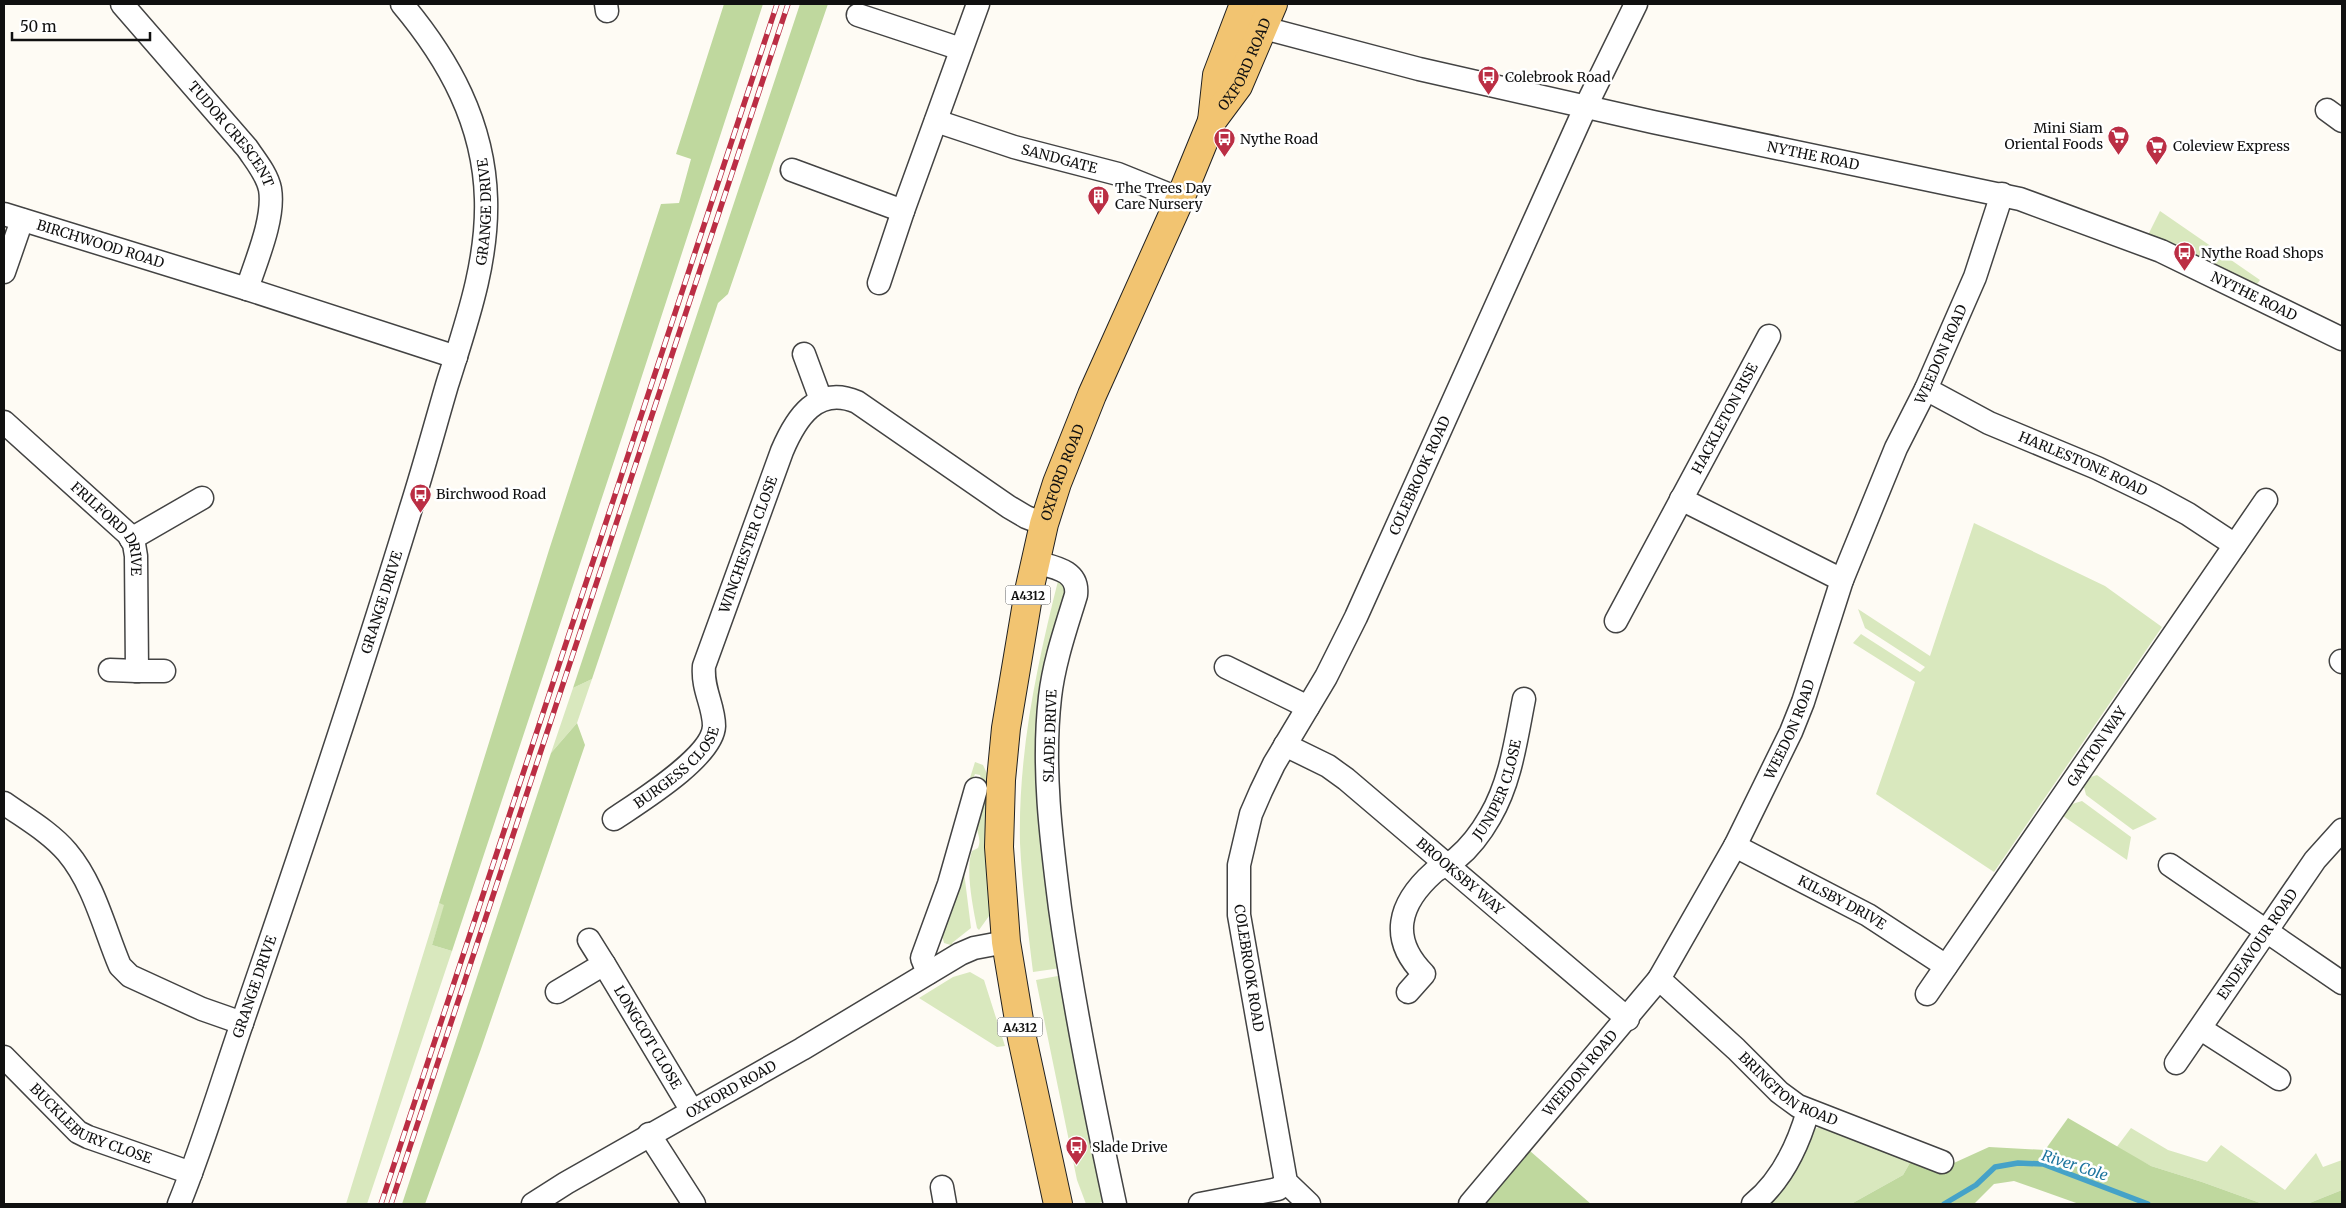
<svg xmlns="http://www.w3.org/2000/svg" width="2346" height="1208" viewBox="0 0 2346 1208" font-family="Merriweather,serif">
<style>
.green{fill:#d9e8be}
.forest{fill:#bfd89e}
.lines{fill:none;stroke-linecap:round;stroke-linejoin:round}
.stream{stroke:#45a2c8;stroke-width:5.5}
.street-casing{stroke:#434343;stroke-width:25}
.primary-casing{stroke:#212121;stroke-width:30}
.street{stroke:#fff;stroke-width:22}
.primary{stroke:#f2c471;stroke-width:28}
.rail-casing{stroke:#bb2e44;stroke-width:5.5}
.rail{stroke:#fff;stroke-width:4;stroke-dasharray:11;stroke-linecap:butt}
.labels{text-anchor:middle;dominant-baseline:central;stroke-width:5;stroke-linejoin:round;paint-order:stroke}
.shield{fill:#fff;stroke:#585858;stroke-width:1}
.shield-label{font-size:12px;font-weight:bold;fill:#101010}
.street-label{font-size:14px;fill:#101010;stroke:#fff}
.poi-label{font-size:14px;fill:#101010;stroke:#fff;text-anchor:start}
.water-label{font-size:15px;font-style:italic;fill:#1e759e;stroke:#fff}
</style>
<rect width="100%" height="100%" fill="#fefbf4"/>
<path class="green" d="M 2160,211 L 2260,280 L 2255,287 L 2147,237 Z
M 1974,523 L 2105,586 L 2162,627 L 1994,872 L 1876,794 L 1915,682 L 1853,643 L 1861,634 L 1920,672 L 1925,667 L 1865,628 L 1858,609 L 1930,656 Z
M 1059,577 L 1069,585 L 1049,659 L 1061,968 L 1033,972 C 1028,929 1022,886 1020,843 C 1018,753 1037,664 1059,577 Z
M 592,679 L 577,723 L 551,753 L 573,688 Z
M 975,762 L 983,765 L 990,780 L 989,916 L 979,930 L 977,928 C 973,907 965,869 972,851 L 978,848 C 982,838 976,833 977,824 C 977,808 986,792 980,775 L 975,774 L 973,779 L 970,778 Z
M 2097,775 L 2149,813 L 2157,819 L 2133,830 L 2086,795 L 2084,787 L 2091,777 Z
M 2082,801 L 2131,837 L 2127,860 L 2063,816 L 2072,804 Z
M 964,872 L 971,928 L 952,943 L 954,946 L 944,943 L 941,932 Z
M 439,903 L 445,904 L 432,945 L 452,951 L 367,1204 L 346,1204 Z
M 970,972 L 984,980 L 1005,1046 L 997,1047 L 919,998 L 953,977 Z
M 1063,975 L 1105,1201 L 1096,1204 L 1086,1204 L 1077,1180 L 1036,980 Z
M 1829,1125 L 1911,1161 L 1903,1175 L 1851,1204 L 1762,1204 L 1810,1130 Z
M 2131,1128 L 2168,1150 L 2207,1162 L 2221,1145 L 2285,1190 L 2316,1153 L 2323,1167 L 2342,1160 L 2342,1190 L 2307,1204 L 2263,1204 L 2202,1182 L 2151,1166 L 2116,1148 Z"/>
<path class="forest" d="M 724,4 L 763,4 L 626,425 L 452,951 L 432,945 L 444,905 L 439,903 L 549,550 L 661,204 L 679,203 L 691,159 L 676,154 Z
M 800,4 L 828,4 L 728,294 L 718,303 L 592,679 L 573,688 Z
M 577,723 L 585,745 L 481,1049 L 425,1204 L 402,1204 L 551,753 Z
M 2068,1118 L 2151,1166 L 2202,1182 L 2263,1204 L 2079,1204 L 2014,1181 L 1994,1184 L 1974,1204 L 1851,1204 L 1903,1175 L 1911,1161 L 1934,1172 L 1989,1147 L 2045,1150 Z
M 1530,1151 L 1591,1204 L 1483,1204 Z
M 2342,1190 L 2342,1204 L 2307,1204 Z"/>
<g class="lines">
<path class="stream" d="M 1944,1204 L 1976,1185 L 1995,1167 L 2018,1163 L 2043,1164 L 2148,1204"/>
<defs>
<g id="street">
<path id="s1" d="M 122,4 L 247,148 C 255,160 267,174 270,189 C 275,218 256,261 247,289"/>
<path d="M 606,4 L 607,11"/>
<path d="M 858,15 L 961,49"/>
<path id="s2" d="M 1264,28 L 1419,69 L 1653,122 L 2020,199 L 2161,251 L 2342,339"/>
<path d="M 2327,110 L 2342,121"/>
<path id="s3" d="M 936,121 L 1014,147 L 1118,174 L 1180,199"/>
<path d="M 792,170 L 903,211"/>
<path id="s4" d="M 4,214 L 247,289 L 456,357"/>
<path d="M 4,272 L 22,220"/>
<path d="M 879,283 L 903,211 L 978,4"/>
<path d="M 804,354 L 821,400"/>
<path id="s5" d="M 1926,389 L 1989,423 L 2097,468 L 2153,495 L 2188,514 L 2235,545"/>
<path id="s6" d="M 4,422 L 128,534 L 134,544 L 136,556 L 137,671 L 164,671"/>
<path d="M 1681,499 L 1842,580"/>
<path d="M 131,539 L 202,498"/>
<path d="M 1035,562 C 1053,567 1079,570 1076,595 C 1066,628 1054,662 1050,697 C 1042,767 1051,838 1060,908 C 1074,1008 1094,1106 1115,1204"/>
<path id="s7" d="M 1616,621 L 1769,336"/>
<path d="M 2341,661 L 2342,662"/>
<path d="M 1226,667 L 1308,707"/>
<path d="M 110,670 L 137,671"/>
<path id="s8" d="M 1285,745 L 1328,766 L 1346,779 L 1628,1019"/>
<path d="M 4,803 C 25,818 50,832 67,852 C 94,884 104,928 120,966 L 130,976 L 202,1009 L 242,1023"/>
<path id="s9" d="M 614,819 C 639,802 713,757 714,726 C 714,705 702,690 704,666 L 782,451 C 796,418 817,385 857,402 L 1009,507 L 1026,517 L 1044,524"/>
<path id="s10" d="M 1735,846 L 1868,915 L 1946,966"/>
<path d="M 2170,865 L 2342,983"/>
<path d="M 589,940 L 604,964"/>
<path d="M 928,973 L 922,958 L 949,884 L 976,789"/>
<path id="s11" d="M 1659,979 L 1736,1049 L 1779,1092 L 1798,1106 L 1942,1162"/>
<path id="s12" d="M 557,992 L 604,964 L 692,1111"/>
<path id="s13" d="M 1408,992 L 1424,974 C 1389,939 1398,904 1434,872 C 1440,867 1450,864 1457,858 C 1469,848 1482,831 1490,817 C 1511,781 1516,739 1524,699"/>
<path id="s14" d="M 1927,994 L 2266,500"/>
<path d="M 2201,1029 L 2279,1079"/>
<path id="s15" d="M 4,1057 L 78,1132 L 88,1137 L 191,1173"/>
<path id="s16" d="M 2176,1063 L 2315,860 L 2342,830"/>
<path d="M 649,1134 L 694,1204"/>
<path d="M 942,1187 L 945,1204"/>
<path id="s17" d="M 179,1204 C 203,1145 221,1084 242,1023 C 301,852 358,681 411,508 C 424,467 435,426 447,385 C 466,324 488,263 486,199 C 484,123 449,60 402,4"/>
<path id="s18" d="M 533,1204 L 566,1183 L 802,1049 L 960,954 L 974,948 L 1006,942"/>
<path d="M 1200,1204 L 1278,1189 L 1286,1182"/>
<path id="s19" d="M 1309,1204 L 1286,1182 L 1239,915 L 1239,865 L 1251,814 L 1261,791 L 1274,764 L 1326,677 L 1356,617 L 1586,106 L 1636,4"/>
<path id="s20" d="M 1470,1204 L 1659,979 L 1735,846 L 1791,732 L 1803,702 L 1842,580 L 1896,448 L 1926,389 L 1975,277 L 2002,194"/>
<path d="M 1753,1204 C 1782,1180 1798,1146 1808,1111"/>
</g>
<g id="primary">
<path d="M 1212,121 L 1217,75 L 1244,4"/>
<path id="s21" d="M 1058,1204 L 1022,1038 L 1006,942 L 999,847 L 1001,780 L 1006,728 L 1029,591 L 1044,524 L 1057,483 L 1092,395 L 1180,199 L 1212,121 L 1238,86 L 1273,4"/>
</g>
</defs>
<use href="#street" class="street-casing"/>
<use href="#primary" class="primary-casing"/>
<use href="#street" class="street"/>
<use href="#primary" class="primary"/>
<defs>
<path id="rail" d="M 381,1204 L 777,4
M 391,1204 L 788,4"/>
</defs>
<use href="#rail" class="rail-casing"/>
<use href="#rail" class="rail"/>
</g>
<defs>
<symbol id="bus-pin" viewBox="-11 -11 22 30"><path d="M0 17L-7.5 6A9.5 9.5 0 1 1 7.5 6Z" fill="#bb2e44" stroke="#fff"/><path d="M-5-6H5V4H4V6H2V4H-2V6H-4V4H-5ZM-3.5-4V0h7V-4ZM-3.5 1.2v1.5H-2V1.2ZM2 1.2v1.5H3.5V1.2Z" fill="#fff"/></symbol>
<symbol id="supermarket-pin" viewBox="-11 -11 22 30"><path d="M0 17L-7.5 6A9.5 9.5 0 1 1 7.5 6Z" fill="#bb2e44" stroke="#fff"/><path d="M-6-5.5h2.5l.6 2H6L4.5 2H-2.5L-4.4-4H-6ZM-1.5 3.2a1.3 1.3 0 1 0 .1 0ZM3 3.2a1.3 1.3 0 1 0 .1 0Z" fill="#fff"/></symbol>
<symbol id="building-pin" viewBox="-11 -11 22 30"><path d="M0 17L-7.5 6A9.5 9.5 0 1 1 7.5 6Z" fill="#bb2e44" stroke="#fff"/><path d="M-4-6H4V6H1V3H-1V6H-4ZM-2.5-4.3h1.7v1.8h-1.7ZM.8-4.3h1.7v1.8H.8ZM-2.5-1h1.7V.8h-1.7ZM.8-1h1.7V.8H.8Z" fill="#fff"/></symbol>
</defs>
<g fill-rule="evenodd">
<use href="#bus-pin" x="1476" y="64" width="25" height="34"/>
<use href="#supermarket-pin" x="2106" y="124" width="25" height="34"/>
<use href="#bus-pin" x="1212" y="126" width="25" height="34"/>
<use href="#supermarket-pin" x="2144" y="134" width="25" height="34"/>
<use href="#building-pin" x="1086" y="184" width="25" height="34"/>
<use href="#bus-pin" x="2172" y="240" width="25" height="34"/>
<use href="#bus-pin" x="408" y="482" width="25" height="34"/>
<use href="#bus-pin" x="1064" y="1134" width="25" height="34"/>
</g>
<g class="labels">
<g class="shield">
<rect x="1005.5" y="585.5" width="45" height="19" rx="4"/>
<rect x="997.5" y="1017.5" width="45" height="19" rx="4"/>
</g>
<g class="shield-label">
<text x="1028" y="595">A4312</text>
<text x="1020" y="1027">A4312</text>
</g>
<g class="street-label">
<text stroke="none"><textPath href="#s21" startOffset="1192">OXFORD ROAD</textPath></text>
<text stroke="none"><textPath href="#s1" startOffset="170">TUDOR CRESCENT</textPath></text>
<text stroke="none"><textPath href="#s2" startOffset="564">NYTHE ROAD</textPath></text>
<text stroke="none"><textPath href="#s3" startOffset="129">SANDGATE</textPath></text>
<text stroke="none"><textPath href="#s17" startOffset="1040">GRANGE DRIVE</textPath></text>
<text stroke="none"><textPath href="#s4" startOffset="101">BIRCHWOOD ROAD</textPath></text>
<text stroke="none"><textPath href="#s2" startOffset="1029">NYTHE ROAD</textPath></text>
<text stroke="none"><textPath href="#s20" startOffset="981">WEEDON ROAD</textPath></text>
<text stroke="none"><textPath href="#s7" startOffset="230">HACKLETON RISE</textPath></text>
<text stroke="none"><textPath href="#s5" startOffset="174">HARLESTONE ROAD</textPath></text>
<text stroke="none"><textPath href="#s21" startOffset="744">OXFORD ROAD</textPath></text>
<text stroke="none"><textPath href="#s19" startOffset="784">COLEBROOK ROAD</textPath></text>
<text stroke="none"><textPath href="#s6" startOffset="152">FRILFORD DRIVE</textPath></text>
<text stroke="none"><textPath href="#s9" startOffset="330">WINCHESTER CLOSE</textPath></text>
<text stroke="none"><textPath href="#s17" startOffset="635">GRANGE DRIVE</textPath></text>
<text stroke="none"><textPath href="#s20" startOffset="576">WEEDON ROAD</textPath></text>
<text transform="translate(1050 736) rotate(-88)">SLADE DRIVE</text>
<text stroke="none"><textPath href="#s14" startOffset="300">GAYTON WAY</textPath></text>
<text stroke="none"><textPath href="#s9" startOffset="82">BURGESS CLOSE</textPath></text>
<text stroke="none"><textPath href="#s13" startOffset="251">JUNIPER CLOSE</textPath></text>
<text stroke="none"><textPath href="#s8" startOffset="220">BROOKSBY WAY</textPath></text>
<text stroke="none"><textPath href="#s10" startOffset="121">KILSBY DRIVE</textPath></text>
<text stroke="none"><textPath href="#s16" startOffset="144">ENDEAVOUR ROAD</textPath></text>
<text transform="translate(1249 968) rotate(81)">COLEBROOK ROAD</text>
<text stroke="none"><textPath href="#s17" startOffset="230">GRANGE DRIVE</textPath></text>
<text stroke="none"><textPath href="#s12" startOffset="140">LONGCOT CLOSE</textPath></text>
<text stroke="none"><textPath href="#s20" startOffset="171">WEEDON ROAD</textPath></text>
<text stroke="none"><textPath href="#s11" startOffset="171">BRINGTON ROAD</textPath></text>
<text stroke="none"><textPath href="#s18" startOffset="229">OXFORD ROAD</textPath></text>
<text stroke="none"><textPath href="#s15" startOffset="112">BUCKLEBURY CLOSE</textPath></text>
</g>
<g class="poi-label">
<text x="1505" y="77">Colebrook Road</text>
<text x="2103" y="128" text-anchor="end">Mini Siam<tspan x="2103" dy="16">Oriental Foods</tspan></text>
<text x="1240" y="139">Nythe Road</text>
<text x="2173" y="146">Coleview Express</text>
<text x="1115" y="188">The Trees Day<tspan x="1115" dy="16">Care Nursery</tspan></text>
<text x="2201" y="253">Nythe Road Shops</text>
<text x="436" y="494">Birchwood Road</text>
<text x="1092" y="1147">Slade Drive</text>
</g>
<g class="water-label">
<text transform="translate(2075 1165) rotate(18)">River Cole</text>
</g>
</g>
<rect width="2346" height="1208" fill="none" stroke="#101010" stroke-width="10"/>
<path d="M12 32v8h138v-8" fill="none" stroke="#101010" stroke-width="2.5"/>
<text x="20" y="32" font-size="15" fill="#101010" stroke="#ffffff" stroke-width="4" paint-order="stroke">50 m</text>
</svg>
